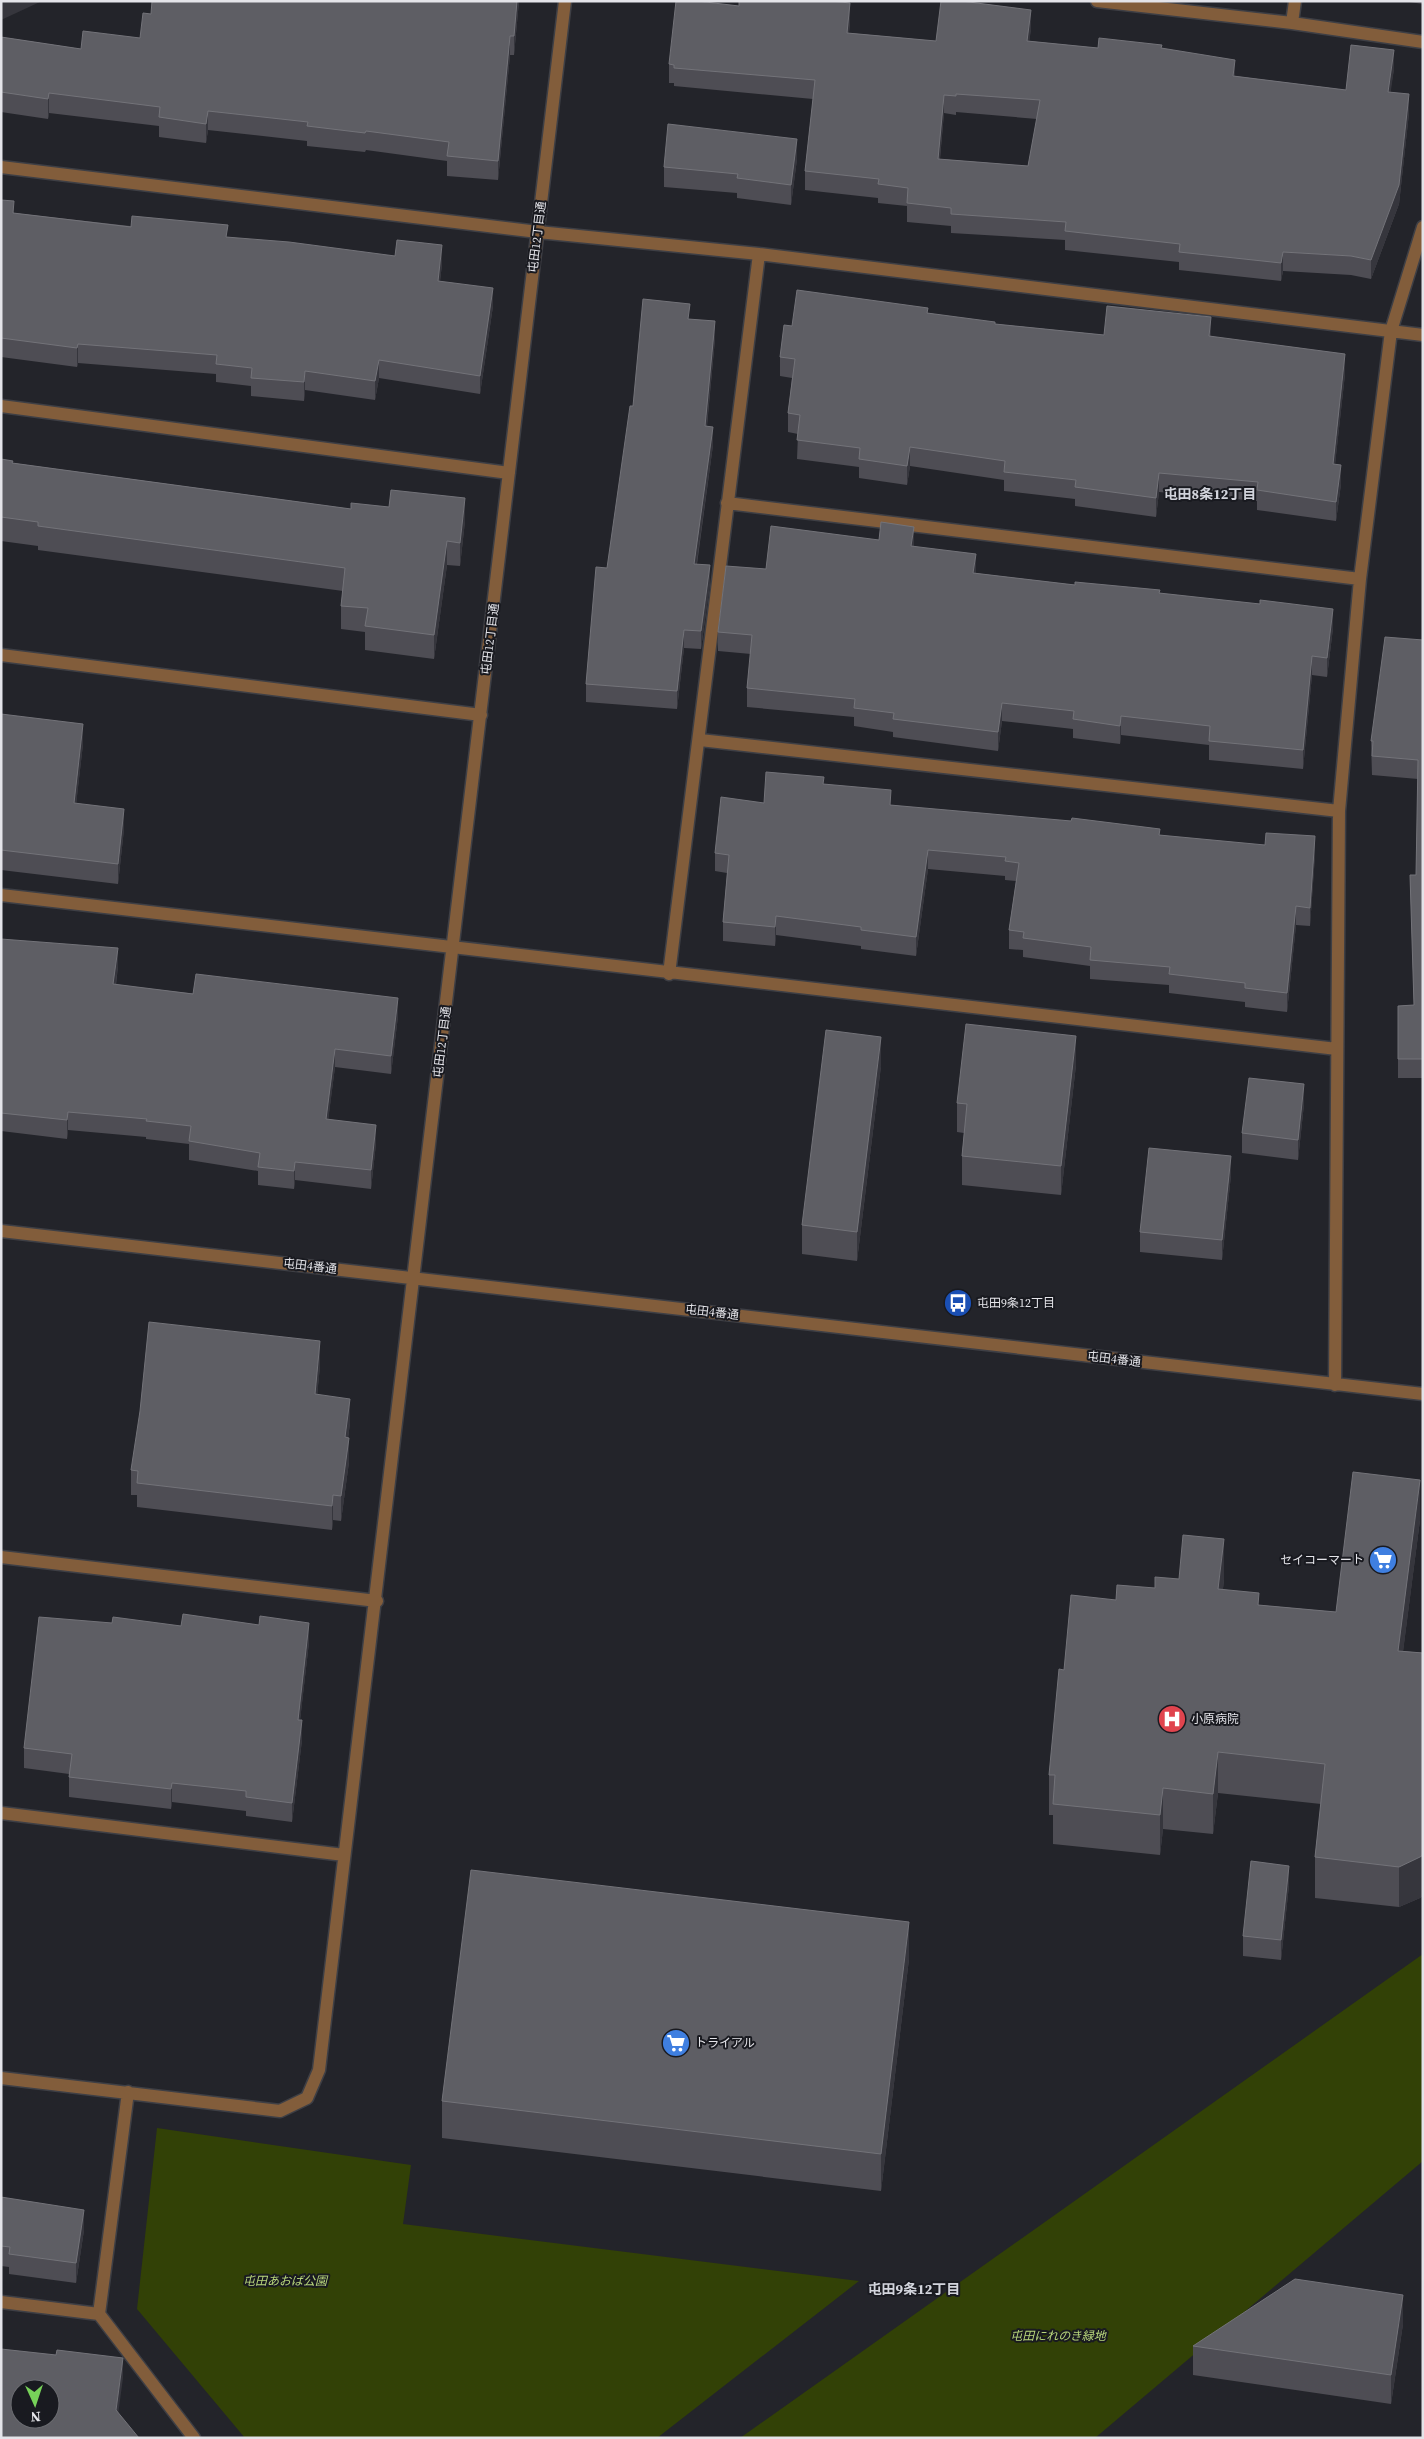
<svg xmlns="http://www.w3.org/2000/svg" width="1424" height="2439" viewBox="0 0 1424 2439" font-family="'Source Serif 4','Noto Sans JP',serif">
<style>
.green{fill:#324106}
.lines{fill:none;stroke-linecap:round;stroke-linejoin:round}
.minor-casing{stroke:#3e3f45;stroke-width:15}
.minor{stroke:#825d3b;stroke-width:12}
.wall{fill:#4e4d54;fill-rule:evenodd}
.shaded-wall{fill:#36363d}
.building{fill:#5e5e64;stroke:#737379;fill-rule:evenodd}
.labels{text-anchor:middle;dominant-baseline:central;stroke-width:4;stroke-linejoin:round;paint-order:stroke}
.street-label{font-size:12px;fill:#e4e4e9;stroke:#191a20}
.poi-label{font-size:12px;fill:#e4e4e9;stroke:#191a20;text-anchor:start}
.park-label{font-size:12px;font-style:italic;fill:#b9d77c;stroke:#191a20}
.neighbourhood-label{font-size:14px;font-weight:bold;fill:#d2d4dc;stroke:#191a20}
</style>
<rect width="100%" height="100%" fill="#23242a"/>
<path class="green" d="M 1423,1954 L 1423,2161 L 1095,2438 L 740,2438 Z
M 157,2128 L 411,2165 L 403,2224 L 859,2281 L 657,2438 L 245,2438 L 137,2309 Z"/>
<g class="lines">
<defs>
<path id="minor" d="M 1097,1 L 1292,23 L 1423,42
M 1292,23 L 1295,1
M 1,167 L 538,232 L 759,254 L 1423,335
M 1,406 L 509,473
M 727,503 L 1360,579
M 1,655 L 481,715
M 700,740 L 1339,811
M 1,895 L 1337,1049
M 669,974 L 759,254
M 1,1231 L 1423,1394
M 1335,1385 L 1339,811 L 1360,579 L 1391,331 L 1423,227
M 1,1557 L 377,1601
M 1,1813 L 344,1855
M 1,2078 L 280,2111 L 307,2098 L 319,2070 L 565,1
M 128,2092 L 99,2314 L 194,2438
M 1,2302 L 99,2314"/>
</defs>
<use href="#minor" class="minor-casing"/>
<use href="#minor" class="minor"/>
</g>
<path class="wall" d="M 519,1 L 514,55 L 510,55 L 498,180 L 447,176 L 447,161 L 366,150 L 365,152 L 307,146 L 307,141 L 208,130 L 206,143 L 159,137 L 159,126 L 49,113 L 48,119 L 1,112 L 1,37 L 81,49 L 140,38 L 151,14 Z
M 1403,1 L 1423,1 L 1423,4 Z
M 739,6 L 850,22 L 849,33 L 936,41 L 1031,29 L 1029,41 L 1098,48 L 1162,48 L 1235,76 L 1346,90 L 1394,69 L 1390,92 L 1409,113 L 1399,204 L 1371,279 L 1351,275 L 1283,271 L 1281,281 L 1179,270 L 1179,262 L 1065,250 L 1065,240 L 951,233 L 951,226 L 907,222 L 907,206 L 878,203 L 878,198 L 805,190 L 805,171 L 813,99 L 674,86 L 674,83 L 669,83 L 669,64 ZM 956,112 L 1037,119 L 1028,166 L 940,159 L 944,113 L 956,115 Z
M 797,159 L 791,205 L 737,198 L 737,193 L 664,187 L 664,167 Z
M 1,200 L 14,213 L 228,237 L 442,264 L 440,281 L 493,306 L 480,394 L 379,378 L 375,400 L 305,390 L 304,401 L 251,396 L 251,386 L 216,382 L 216,374 L 78,363 L 77,367 L 1,357 Z
M 928,313 L 995,324 L 1104,335 L 1211,336 L 1345,374 L 1335,464 L 1341,484 L 1336,521 L 1257,510 L 1257,501 L 1159,492 L 1156,517 L 1075,506 L 1075,499 L 1004,491 L 1004,480 L 910,466 L 907,485 L 859,478 L 859,467 L 797,459 L 798,434 L 788,432 L 788,413 L 792,378 L 780,376 L 780,357 L 792,326 Z
M 690,319 L 715,339 L 707,426 L 713,445 L 697,564 L 710,583 L 701,649 L 684,648 L 677,709 L 586,702 L 586,684 L 607,568 L 633,406 Z
M 1,459 L 13,463 L 351,509 L 465,521 L 460,566 L 447,565 L 434,659 L 365,650 L 365,632 L 341,629 L 341,606 L 343,591 L 38,550 L 38,546 L 1,541 Z
M 879,540 L 914,546 L 975,573 L 1075,585 L 1160,593 L 1333,628 L 1327,677 L 1312,675 L 1303,769 L 1209,760 L 1209,745 L 1121,735 L 1120,744 L 1073,738 L 1073,729 L 1002,721 L 998,751 L 893,737 L 893,732 L 854,726 L 854,717 L 747,707 L 747,688 L 751,654 L 718,651 L 718,632 L 766,569 Z
M 1423,640 L 1423,1078 L 1398,1078 L 1398,1006 L 1414,1005 L 1410,875 L 1416,875 L 1418,779 L 1372,775 L 1371,741 Z
M 1,714 L 83,744 L 76,804 L 124,829 L 118,884 L 1,870 Z
M 824,784 L 891,805 L 1160,835 L 1315,855 L 1310,926 L 1296,925 L 1287,1012 L 1245,1007 L 1245,1002 L 1169,993 L 1169,985 L 1090,979 L 1090,966 L 1023,957 L 1023,950 L 1009,949 L 1009,930 L 1016,881 L 1005,880 L 1005,876 L 928,869 L 916,956 L 861,949 L 861,946 L 776,935 L 775,946 L 723,941 L 723,922 L 727,873 L 715,871 L 715,853 Z
M 1,939 L 118,966 L 116,985 L 398,1016 L 391,1074 L 335,1067 L 328,1120 L 376,1143 L 371,1189 L 295,1180 L 294,1189 L 258,1185 L 258,1171 L 189,1160 L 189,1144 L 146,1139 L 146,1137 L 68,1130 L 67,1139 L 1,1131 Z
M 1076,1065 L 1061,1195 L 962,1185 L 962,1156 L 964,1133 L 957,1132 L 957,1103 Z
M 881,1066 L 857,1261 L 802,1254 L 802,1225 Z
M 1304,1104 L 1298,1160 L 1242,1153 L 1242,1133 Z
M 1231,1175 L 1222,1260 L 1140,1252 L 1140,1232 Z
M 320,1366 L 317,1395 L 350,1423 L 348,1438 L 349,1462 L 341,1521 L 333,1520 L 332,1530 L 137,1507 L 137,1495 L 131,1495 L 131,1470 Z
M 1420,1520 L 1403,1651 L 1423,1653 L 1423,1895 L 1420,1898 L 1399,1907 L 1315,1898 L 1315,1857 L 1321,1804 L 1218,1793 L 1213,1834 L 1163,1829 L 1160,1855 L 1053,1844 L 1053,1815 L 1049,1815 L 1049,1775 L 1064,1670 L 1116,1600 L 1155,1588 L 1179,1579 L 1224,1579 L 1223,1589 L 1259,1605 L 1336,1612 Z
M 112,1623 L 181,1626 L 309,1642 L 300,1720 L 302,1740 L 292,1822 L 246,1816 L 246,1811 L 172,1802 L 171,1809 L 69,1797 L 69,1774 L 24,1768 L 24,1748 Z
M 1289,1885 L 1281,1960 L 1243,1956 L 1243,1936 Z
M 909,1959 L 881,2191 L 442,2138 L 442,2101 Z
M 1,2197 L 84,2230 L 76,2283 L 9,2274 L 9,2267 L 1,2266 Z
M 1403,2324 L 1391,2404 L 1193,2375 L 1193,2346 Z"/>
<path class="shaded-wall" d="M 1,1 L 42,1 L 1,20 Z
M 517,1 L 519,1 L 514,55 L 514,36 Z
M 850,3 L 850,22 L 847,52 L 847,33 Z
M 1031,10 L 1031,29 L 1027,59 L 1027,41 Z
M 510,36 L 510,55 L 498,180 L 498,161 Z
M 1394,50 L 1394,69 L 1388,111 L 1388,92 Z
M 1235,60 L 1235,79 L 1233,76 Z
M 49,93 L 49,113 L 48,119 L 48,99 Z
M 1409,94 L 1409,113 L 1399,204 L 1371,279 L 1371,260 Z
M 944,95 L 944,113 L 938,178 L 938,159 Z
M 208,111 L 208,130 L 206,143 L 206,124 Z
M 797,139 L 797,159 L 791,205 L 791,185 Z
M 442,245 L 442,264 L 438,299 L 438,281 Z
M 1283,252 L 1283,271 L 1281,281 L 1281,263 Z
M 493,288 L 493,306 L 480,394 L 480,376 Z
M 1211,317 L 1211,336 L 1209,336 Z
M 715,321 L 715,339 L 705,444 L 705,426 Z
M 78,344 L 78,363 L 77,367 L 77,348 Z
M 1345,354 L 1345,374 L 1333,483 L 1333,464 Z
M 379,360 L 379,378 L 375,400 L 375,381 Z
M 305,371 L 305,390 L 304,401 L 304,382 Z
M 713,427 L 713,445 L 694,582 L 694,564 Z
M 910,447 L 910,466 L 907,485 L 907,466 Z
M 1341,465 L 1341,484 L 1336,521 L 1336,502 Z
M 1159,473 L 1159,492 L 1156,517 L 1156,498 Z
M 465,498 L 465,521 L 460,566 L 460,543 Z
M 914,527 L 914,546 L 911,546 Z
M 447,541 L 447,565 L 434,659 L 434,635 Z
M 976,554 L 976,573 L 973,573 Z
M 710,565 L 710,583 L 701,649 L 701,631 Z
M 1333,609 L 1333,628 L 1327,677 L 1327,658 Z
M 684,630 L 684,648 L 677,709 L 677,691 Z
M 1312,656 L 1312,675 L 1303,769 L 1303,750 Z
M 1002,703 L 1002,721 L 998,751 L 998,732 Z
M 1121,716 L 1121,735 L 1120,744 L 1120,726 Z
M 83,724 L 83,744 L 74,823 L 74,803 Z
M 124,809 L 124,829 L 118,884 L 118,864 Z
M 1315,836 L 1315,855 L 1310,926 L 1310,908 Z
M 928,850 L 928,869 L 916,956 L 916,937 Z
M 1296,906 L 1296,925 L 1287,1012 L 1287,993 Z
M 776,916 L 776,935 L 775,946 L 775,927 Z
M 118,948 L 118,966 L 113,1003 L 113,984 Z
M 398,998 L 398,1016 L 391,1074 L 391,1056 Z
M 1076,1036 L 1076,1065 L 1061,1195 L 1061,1166 Z
M 881,1037 L 881,1066 L 857,1261 L 857,1232 Z
M 335,1049 L 335,1067 L 326,1138 L 326,1119 Z
M 1304,1084 L 1304,1104 L 1298,1160 L 1298,1140 Z
M 68,1112 L 68,1130 L 67,1139 L 67,1120 Z
M 376,1125 L 376,1143 L 371,1189 L 371,1170 Z
M 1231,1156 L 1231,1175 L 1222,1260 L 1222,1240 Z
M 295,1162 L 295,1180 L 294,1189 L 294,1171 Z
M 320,1341 L 320,1366 L 315,1419 L 315,1394 Z
M 350,1399 L 350,1423 L 345,1462 L 345,1437 Z
M 349,1438 L 349,1462 L 341,1521 L 341,1496 Z
M 1420,1480 L 1420,1520 L 1398,1691 L 1398,1651 Z
M 333,1495 L 333,1520 L 332,1530 L 332,1506 Z
M 1224,1539 L 1224,1579 L 1218,1629 L 1218,1589 Z
M 309,1623 L 309,1642 L 298,1739 L 298,1720 Z
M 302,1720 L 302,1740 L 292,1822 L 292,1803 Z
M 1218,1752 L 1218,1793 L 1213,1834 L 1213,1794 Z
M 172,1783 L 172,1802 L 171,1809 L 171,1789 Z
M 1163,1788 L 1163,1829 L 1160,1855 L 1160,1815 Z
M 1423,1855 L 1423,1895 L 1420,1898 L 1399,1907 L 1399,1867 Z
M 1289,1866 L 1289,1885 L 1281,1960 L 1281,1940 Z
M 909,1922 L 909,1959 L 881,2191 L 881,2154 Z
M 84,2210 L 84,2230 L 76,2283 L 76,2263 Z
M 1403,2295 L 1403,2324 L 1391,2404 L 1391,2375 Z
M 123,2358 L 123,2378 L 116,2430 L 116,2410 Z"/>
<path class="building" d="M 152,1 L 517,1 L 514,36 L 510,36 L 498,161 L 447,156 L 449,142 L 366,131 L 365,133 L 307,126 L 308,122 L 208,111 L 206,124 L 159,117 L 160,107 L 49,93 L 48,99 L 1,92 L 1,37 L 81,49 L 83,31 L 140,38 L 143,13 L 151,14 Z
M 676,1 L 697,1 L 739,6 L 739,1 L 830,1 L 850,3 L 847,33 L 936,41 L 941,1 L 961,1 L 1031,10 L 1027,41 L 1098,48 L 1099,38 L 1162,45 L 1161,48 L 1235,60 L 1233,76 L 1346,90 L 1351,45 L 1394,50 L 1388,92 L 1409,94 L 1399,185 L 1371,260 L 1351,256 L 1283,252 L 1281,263 L 1179,252 L 1180,244 L 1065,231 L 1066,222 L 951,214 L 951,208 L 907,203 L 908,188 L 878,184 L 879,179 L 805,171 L 815,80 L 674,68 L 674,65 L 669,64 ZM 956,94 L 1040,100 L 1028,166 L 938,159 L 944,95 L 956,96 Z
M 668,124 L 797,139 L 791,185 L 737,178 L 738,174 L 664,167 Z
M 1,200 L 14,201 L 13,213 L 131,227 L 132,216 L 228,225 L 226,237 L 289,242 L 395,256 L 397,240 L 442,245 L 438,281 L 493,288 L 480,376 L 379,360 L 375,381 L 305,371 L 304,382 L 251,378 L 252,368 L 216,364 L 217,355 L 78,344 L 77,348 L 1,338 Z
M 797,290 L 928,308 L 927,313 L 995,322 L 995,324 L 1104,335 L 1107,306 L 1211,317 L 1209,336 L 1345,354 L 1333,464 L 1341,465 L 1336,502 L 1257,490 L 1258,482 L 1159,473 L 1156,498 L 1075,487 L 1076,480 L 1004,472 L 1005,461 L 910,447 L 907,466 L 859,459 L 860,448 L 797,440 L 800,415 L 788,413 L 795,359 L 780,357 L 784,325 L 792,326 Z
M 643,299 L 690,304 L 688,319 L 715,321 L 705,426 L 713,427 L 694,564 L 710,565 L 701,631 L 684,630 L 677,691 L 586,684 L 596,567 L 607,568 L 630,406 L 633,406 Z
M 1,459 L 13,461 L 12,463 L 351,509 L 351,503 L 389,507 L 391,490 L 465,498 L 460,543 L 447,541 L 434,635 L 365,626 L 368,608 L 341,606 L 345,568 L 38,526 L 38,522 L 1,517 Z
M 881,522 L 914,527 L 911,546 L 976,554 L 973,573 L 1075,585 L 1075,582 L 1160,590 L 1159,593 L 1260,604 L 1260,600 L 1333,609 L 1327,658 L 1312,656 L 1303,750 L 1209,741 L 1210,726 L 1121,716 L 1120,726 L 1073,719 L 1074,711 L 1002,703 L 998,732 L 893,719 L 894,713 L 854,708 L 855,699 L 747,688 L 752,635 L 718,632 L 726,566 L 766,569 L 771,526 L 879,540 Z
M 1385,637 L 1423,640 L 1423,1059 L 1398,1059 L 1398,1006 L 1414,1005 L 1410,875 L 1416,875 L 1418,760 L 1372,756 L 1373,741 L 1371,741 Z
M 1,714 L 83,724 L 74,803 L 124,809 L 118,864 L 1,850 Z
M 766,772 L 824,777 L 823,784 L 891,790 L 890,805 L 1071,821 L 1072,818 L 1160,829 L 1159,835 L 1265,845 L 1266,833 L 1315,836 L 1310,908 L 1296,906 L 1287,993 L 1245,988 L 1245,983 L 1169,974 L 1170,967 L 1090,960 L 1091,947 L 1023,938 L 1024,932 L 1009,930 L 1019,863 L 1005,861 L 1006,857 L 928,850 L 916,937 L 861,930 L 861,927 L 776,916 L 775,927 L 723,922 L 729,855 L 715,853 L 721,797 L 764,803 Z
M 1,939 L 118,948 L 113,984 L 193,994 L 196,974 L 398,998 L 391,1056 L 335,1049 L 326,1119 L 376,1125 L 371,1170 L 295,1162 L 294,1171 L 258,1167 L 260,1153 L 189,1141 L 191,1126 L 146,1121 L 147,1119 L 68,1112 L 67,1120 L 1,1113 Z
M 966,1024 L 1076,1036 L 1061,1166 L 962,1156 L 967,1104 L 957,1103 Z
M 826,1030 L 881,1037 L 857,1232 L 802,1225 Z
M 1249,1078 L 1304,1084 L 1298,1140 L 1242,1133 Z
M 1149,1148 L 1231,1156 L 1222,1240 L 1140,1232 Z
M 149,1322 L 320,1341 L 315,1394 L 350,1399 L 345,1437 L 349,1438 L 341,1496 L 333,1495 L 332,1506 L 137,1483 L 138,1471 L 131,1470 L 140,1411 Z
M 1353,1472 L 1420,1480 L 1398,1651 L 1423,1653 L 1423,1855 L 1420,1857 L 1399,1867 L 1315,1857 L 1325,1764 L 1218,1752 L 1213,1794 L 1163,1788 L 1160,1815 L 1053,1804 L 1055,1775 L 1049,1775 L 1059,1669 L 1064,1670 L 1071,1595 L 1116,1600 L 1117,1585 L 1155,1588 L 1155,1577 L 1179,1579 L 1183,1535 L 1224,1539 L 1218,1589 L 1259,1593 L 1258,1605 L 1336,1612 Z
M 183,1614 L 259,1625 L 260,1616 L 309,1623 L 298,1720 L 302,1720 L 292,1803 L 246,1797 L 246,1791 L 172,1783 L 171,1789 L 69,1777 L 72,1754 L 24,1748 L 39,1617 L 112,1623 L 113,1617 L 181,1626 Z
M 1251,1861 L 1289,1866 L 1281,1940 L 1243,1936 Z
M 471,1870 L 909,1922 L 881,2154 L 442,2101 Z
M 1,2197 L 84,2210 L 76,2263 L 9,2254 L 10,2247 L 1,2246 Z
M 1295,2279 L 1403,2295 L 1391,2375 L 1193,2346 Z
M 1,2349 L 56,2355 L 57,2350 L 123,2358 L 116,2410 L 139,2438 L 1,2438 ZM 20,2389 L 50,2389 L 50,2419 L 20,2419 Z"/>
<defs>
<symbol id="bus-disc" viewBox="-11 -11 22 22"><circle r="9.5" fill="#1a4fb4" stroke="#191a20"/><path d="M-5-6H5V4H4V6H2V4H-2V6H-4V4H-5ZM-3.5-4V0h7V-4ZM-3.5 1.2v1.5H-2V1.2ZM2 1.2v1.5H3.5V1.2Z" fill="#fff"/></symbol>
<symbol id="supermarket-disc" viewBox="-11 -11 22 22"><circle r="9.5" fill="#3f7fe0" stroke="#191a20"/><path d="M-6-5.5h2.5l.6 2H6L4.5 2H-2.5L-4.4-4H-6ZM-1.5 3.2a1.3 1.3 0 1 0 .1 0ZM3 3.2a1.3 1.3 0 1 0 .1 0Z" fill="#fff"/></symbol>
<symbol id="hospital-disc" viewBox="-11 -11 22 22"><circle r="9.5" fill="#e0444e" stroke="#191a20"/><path d="M-5-5h3v3.5h4V-5h3V5h-3V1.5h-4V5h-3Z" fill="#fff"/></symbol>
</defs>
<g fill-rule="evenodd">
<use href="#bus-disc" x="942" y="1287" width="32" height="32"/>
<use href="#supermarket-disc" x="1367" y="1544" width="32" height="32"/>
<use href="#hospital-disc" x="1156" y="1703" width="32" height="32"/>
<use href="#supermarket-disc" x="660" y="2027" width="32" height="32"/>
</g>
<g class="labels">
<g class="street-label">
<text transform="translate(537 237) rotate(-83)">屯田12丁目通</text>
<text transform="translate(490 639) rotate(-83)">屯田12丁目通</text>
<text transform="translate(442 1042) rotate(-83)">屯田12丁目通</text>
<text transform="translate(310 1266) rotate(7)">屯田4番通</text>
<text transform="translate(712 1312) rotate(7)">屯田4番通</text>
<text transform="translate(1114 1359) rotate(7)">屯田4番通</text>
</g>
<g class="poi-label">
<text x="977" y="1303">屯田9条12丁目</text>
<text x="1364" y="1560" text-anchor="end">セイコーマート</text>
<text x="1191" y="1719">小原病院</text>
<text x="695" y="2043">トライアル</text>
</g>
<g class="park-label">
<text x="285" y="2281">屯田あおば公園</text>
<text x="1058" y="2336">屯田にれのき緑地</text>
</g>
<g class="neighbourhood-label">
<text x="1210" y="494">屯田8条12丁目</text>
<text x="914" y="2289">屯田9条12丁目</text>
</g>
</g>
<rect width="1424" height="2439" fill="none" stroke="#e4e4e9" stroke-width="5"/>
<g transform="translate(35 2404) rotate(177)"><circle r="24" fill="#191a20" stroke="#6a6b70"/>
<path d="M0-4L9 19L0 12L-9 19Z" fill="#77d259"/>
<text y="-8" font-size="14" font-weight="bold" text-anchor="middle" fill="#e4e4e9">N</text>
</g>
</svg>
